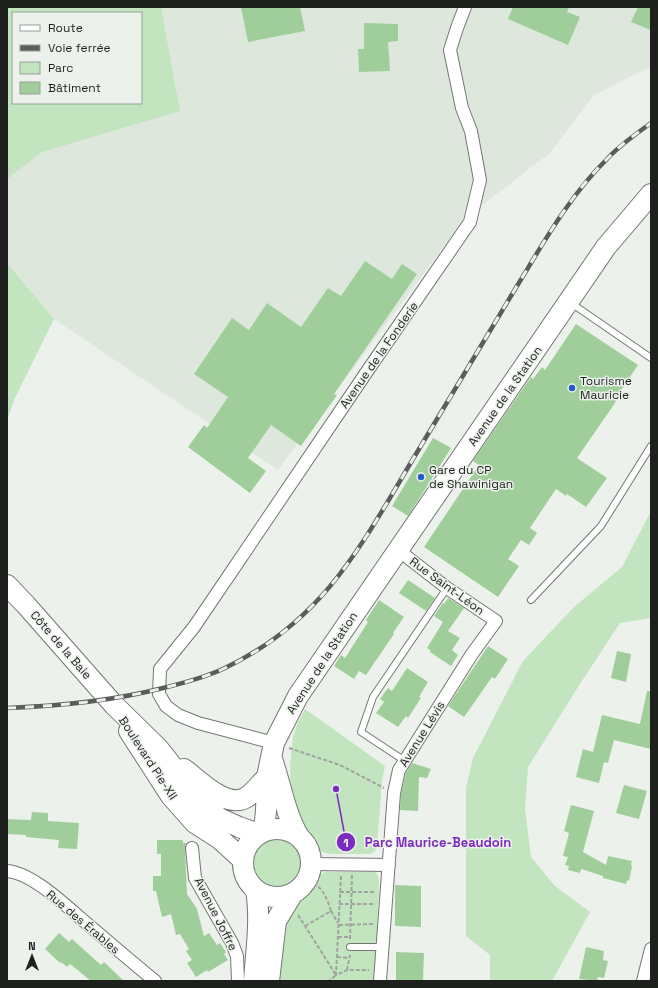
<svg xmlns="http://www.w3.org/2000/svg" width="658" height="988" viewBox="0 0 658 988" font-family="'Space Grotesk',sans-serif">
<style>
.built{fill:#dde7dc}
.green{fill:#c2e4be;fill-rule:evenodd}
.building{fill:#a0ce9b}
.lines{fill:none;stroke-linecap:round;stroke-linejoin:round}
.lane-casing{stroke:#737773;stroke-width:8}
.street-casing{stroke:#737773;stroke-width:14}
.primary-casing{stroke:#737773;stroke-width:22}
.path{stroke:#a0a39f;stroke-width:2;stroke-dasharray:4 2;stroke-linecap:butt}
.lane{stroke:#fff;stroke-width:6}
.street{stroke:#fff;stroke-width:12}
.primary{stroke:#fff;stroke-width:20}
.rail-casing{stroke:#5a5d5a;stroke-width:4.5}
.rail{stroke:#edf1ec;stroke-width:3;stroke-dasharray:9;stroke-linecap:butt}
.poi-dot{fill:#275bc9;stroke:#edf1ec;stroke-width:1.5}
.labels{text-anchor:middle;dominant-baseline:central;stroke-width:3;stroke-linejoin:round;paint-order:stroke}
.street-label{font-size:12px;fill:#1e201e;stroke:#edf1ec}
.poi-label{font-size:12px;fill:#1e201e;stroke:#edf1ec;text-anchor:start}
.leader{fill:none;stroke:#7b2cbf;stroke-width:1.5}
.callout-dot{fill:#7b2cbf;stroke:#edf1ec;stroke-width:1.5}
.mark-label{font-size:12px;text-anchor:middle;font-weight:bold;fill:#fff}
.callout-label{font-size:13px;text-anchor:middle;font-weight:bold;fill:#7b2cbf;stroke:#edf1ec;stroke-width:3;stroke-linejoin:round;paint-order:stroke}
</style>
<rect width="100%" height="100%" fill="#edf1ec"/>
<path class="built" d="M 161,7 L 651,7 L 651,67 L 637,73 L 593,96 L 550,153 L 464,219 L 278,470 L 54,319 L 7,263 L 7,179 L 41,152 L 179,105 Z"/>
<path class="green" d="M 7,7 L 161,7 L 180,111 L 42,152 L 7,179 ZM 13,13 L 141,13 L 141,103 L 13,103 Z
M 7,263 L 54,319 L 14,400 L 7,421 Z
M 651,511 L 651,618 L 620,623 L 578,687 L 528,767 L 525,808 L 531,857 L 555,886 L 590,912 L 552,981 L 490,981 L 490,955 L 466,936 L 466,788 L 473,758 L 523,661 L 574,607 L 622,567 Z
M 305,709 L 385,766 L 382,780 L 377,845 L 375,851 L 370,854 L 331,854 L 322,852 L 315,845 L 312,838 L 304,829 L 291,796 L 290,767 L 293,737 L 297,725 Z
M253 862a24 24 0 1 1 48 0a24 24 0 1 1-48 0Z
M 326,872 L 375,872 L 378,876 L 379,884 L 375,981 L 277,981 C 278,958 277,931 288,910 C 295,898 310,891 316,876 Z"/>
<path class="building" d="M 241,7 L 300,7 L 305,31 L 248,42 Z
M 513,7 L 569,7 L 567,12 L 580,17 L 568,45 L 508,19 Z
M 638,7 L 651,7 L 651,30 L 631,22 Z
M 364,23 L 398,24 L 398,41 L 388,42 L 390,71 L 359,72 L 358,49 L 364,49 Z
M 365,261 L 392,279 L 402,264 L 417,274 L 334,394 L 337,395 L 301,446 L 271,425 L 248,458 L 266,471 L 250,493 L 188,447 L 204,425 L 207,428 L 228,397 L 194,374 L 232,318 L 249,330 L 267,303 L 301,327 L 328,288 L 341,296 Z
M 576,324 L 638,365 L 619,393 L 615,403 L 577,458 L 607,478 L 586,507 L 567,494 L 566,496 L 556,489 L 530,528 L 537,533 L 529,545 L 521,540 L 508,559 L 519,566 L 498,597 L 424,547 L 479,465 L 473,461 L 477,455 L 531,377 L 533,379 L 542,367 L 545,370 Z
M 433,438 L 451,448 L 424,491 L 408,516 L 392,506 Z
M 408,580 L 435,598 L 426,611 L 399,593 Z
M 448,598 L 464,608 L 448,631 L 460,638 L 452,650 L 458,655 L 451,666 L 430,652 L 431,651 L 427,648 L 443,622 L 434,616 L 443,603 L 444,604 Z
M 379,600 L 404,617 L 393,633 L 394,634 L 366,675 L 359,671 L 354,679 L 334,666 L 341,655 L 345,658 L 368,622 L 366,620 Z
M 488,646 L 508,659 L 495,679 L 492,677 L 464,717 L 448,706 Z
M 617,651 L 631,654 L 626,682 L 611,678 Z
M 407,668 L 428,682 L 419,697 L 421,698 L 408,718 L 406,716 L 398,727 L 376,713 L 384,702 L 380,699 L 388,688 L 392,691 Z
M 647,691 L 651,691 L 651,749 L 614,740 L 608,763 L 604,762 L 599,783 L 576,777 L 583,749 L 593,752 L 602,715 L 640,724 Z
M 412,763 L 431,769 L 427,778 L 419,777 L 418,811 L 400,810 L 401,794 L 406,773 Z
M 624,785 L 647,791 L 639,819 L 616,813 Z
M 571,805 L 594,811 L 583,852 L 606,865 L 608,856 L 632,861 L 631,864 L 632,867 L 629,880 L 627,881 L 626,884 L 603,878 L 603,876 L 581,869 L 580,873 L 568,870 L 569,866 L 565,865 L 568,857 L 563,856 L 569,833 L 564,831 Z
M 32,812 L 48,813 L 48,821 L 79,823 L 77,849 L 58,848 L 59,840 L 26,837 L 26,835 L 7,834 L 7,819 L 31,820 Z
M 157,840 L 183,840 L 183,843 L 186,843 L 185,849 L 187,894 L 197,909 L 204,936 L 209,933 L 217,945 L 220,943 L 226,952 L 224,954 L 228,960 L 208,972 L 207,970 L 196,977 L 187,963 L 192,960 L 186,951 L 189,949 L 180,934 L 176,935 L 171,914 L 162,917 L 156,891 L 153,891 L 153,876 L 161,876 L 161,854 L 157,854 Z
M 395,885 L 421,886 L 421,927 L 395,926 Z
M 59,933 L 69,942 L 72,939 L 101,965 L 104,962 L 124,981 L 91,981 L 70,964 L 67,967 L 61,962 L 60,963 L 45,949 Z
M 586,947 L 604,951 L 603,960 L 608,961 L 604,978 L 598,977 L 597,981 L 579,979 Z
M 396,952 L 424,953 L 423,981 L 396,981 Z"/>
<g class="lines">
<defs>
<path id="lane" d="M 571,303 L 651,358
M 531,600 L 601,526 L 651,446
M 405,761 L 361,732 L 373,697 L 447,588
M 350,947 L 383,947"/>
<path id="street" d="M 274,743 L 198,723 L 178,715 L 166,706 L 159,694 L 160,669 L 194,627 L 368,370 L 470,222 L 480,180 L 471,131 L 462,108 L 450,50 L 457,28 L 465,7
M 192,848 L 195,878 L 232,943 L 237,956 L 238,981
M 311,864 L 389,865
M 7,871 C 34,873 70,910 91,927 C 112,945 133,963 155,981
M 380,981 L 394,793 L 399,770 L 472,654 L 496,621 L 447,588 L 398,550
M 643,981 L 651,949"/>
<path id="primary" d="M 7,585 L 26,605 L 114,705 L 158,748 L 197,797 L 219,818 L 239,827 L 258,834
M 129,731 L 171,796 L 195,823 L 220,839 L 242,859
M 272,759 C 281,785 285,813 299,837
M 184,769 C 199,780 227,810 247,797 C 254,792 260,784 267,777
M243 863a34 34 0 1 1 68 0a34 34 0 1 1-68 0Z
M 262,832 L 265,821 L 266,811 L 267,777 L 274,743 L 298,696 L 606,247 L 651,194
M 254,981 C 256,951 261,920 256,890
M 269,981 L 276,921 L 293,893"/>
</defs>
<use href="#lane" class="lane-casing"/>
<use href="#street" class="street-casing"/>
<use href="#primary" class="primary-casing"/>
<path class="path" d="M 289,748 L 340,765 L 384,788
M 341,876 L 336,975 L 347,970 L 369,970
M 340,892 L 375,892
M 339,904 L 374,904
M 331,911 L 338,923
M 298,915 L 336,975 L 329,981
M 339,925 L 373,924
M 305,926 L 331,911 C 327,898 323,889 312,881
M 338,937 L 349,937
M 350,939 L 352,875
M 337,957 L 349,958
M 347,970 L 350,955"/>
<use href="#lane" class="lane"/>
<use href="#street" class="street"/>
<use href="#primary" class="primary"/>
<defs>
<path id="rail" d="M 7,708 C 60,706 112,701 163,688 C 184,683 206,677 225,668 C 325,620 362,544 416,454 C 450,398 483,342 517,286 C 544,242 570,195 608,158 C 620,145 636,134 651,123"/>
</defs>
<use href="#rail" class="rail-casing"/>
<use href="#rail" class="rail"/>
</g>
<g class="poi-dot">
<circle cx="572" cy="388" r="4"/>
<circle cx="421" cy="477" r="4"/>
</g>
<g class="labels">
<g class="street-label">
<text transform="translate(379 355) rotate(-55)">Avenue de la Fonderie</text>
<text transform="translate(505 396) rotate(-55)">Avenue de la Station</text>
<text transform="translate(447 586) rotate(36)">Rue Saint-Léon</text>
<text transform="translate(61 645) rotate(49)">Côte de la Baie</text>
<text transform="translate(322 663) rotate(-57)">Avenue de la Station</text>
<text transform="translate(422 734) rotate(-58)">Avenue Lévis</text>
<text transform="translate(148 758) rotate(57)">Boulevard Pie-XII</text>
<text transform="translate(216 914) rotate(63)">Avenue Joffre</text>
<text transform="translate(83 922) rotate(40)">Rue des Érables</text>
</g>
<g class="poi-label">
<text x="580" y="381">Tourisme<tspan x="580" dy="14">Mauricie</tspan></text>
<text x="429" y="470">Gare du CP<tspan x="429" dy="14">de Shawinigan</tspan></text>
</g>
</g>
<path class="leader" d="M336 789L346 842"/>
<g class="callout-dot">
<circle cx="336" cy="789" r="4"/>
<circle cx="346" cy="842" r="10"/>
</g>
<g class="mark-label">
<text x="346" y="847">1</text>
</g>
<g class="callout-label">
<text x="438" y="847">Parc Maurice-Beaudoin</text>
</g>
<rect width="658" height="988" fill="none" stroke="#1e201e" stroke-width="16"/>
<rect x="12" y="12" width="130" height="92" fill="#edf1ec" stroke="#9a9d9a"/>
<rect x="20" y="25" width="20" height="6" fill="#ffffff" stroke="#9a9d9a"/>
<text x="48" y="32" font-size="12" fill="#1e201e">Route</text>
<rect x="20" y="45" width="20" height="6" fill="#5a5d5a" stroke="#9a9d9a"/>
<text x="48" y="52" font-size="12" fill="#1e201e">Voie ferrée</text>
<rect x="20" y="62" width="20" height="12" fill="#c2e4be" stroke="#9a9d9a"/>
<text x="48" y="72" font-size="12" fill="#1e201e">Parc</text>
<rect x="20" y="82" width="20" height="12" fill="#a0ce9b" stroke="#9a9d9a"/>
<text x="48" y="92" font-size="12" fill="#1e201e">Bâtiment</text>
<g transform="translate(32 956)" stroke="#edf1ec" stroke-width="3" paint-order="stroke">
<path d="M0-3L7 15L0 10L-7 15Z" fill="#1e201e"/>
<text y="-6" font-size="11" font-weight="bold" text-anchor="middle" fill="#1e201e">N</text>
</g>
</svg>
